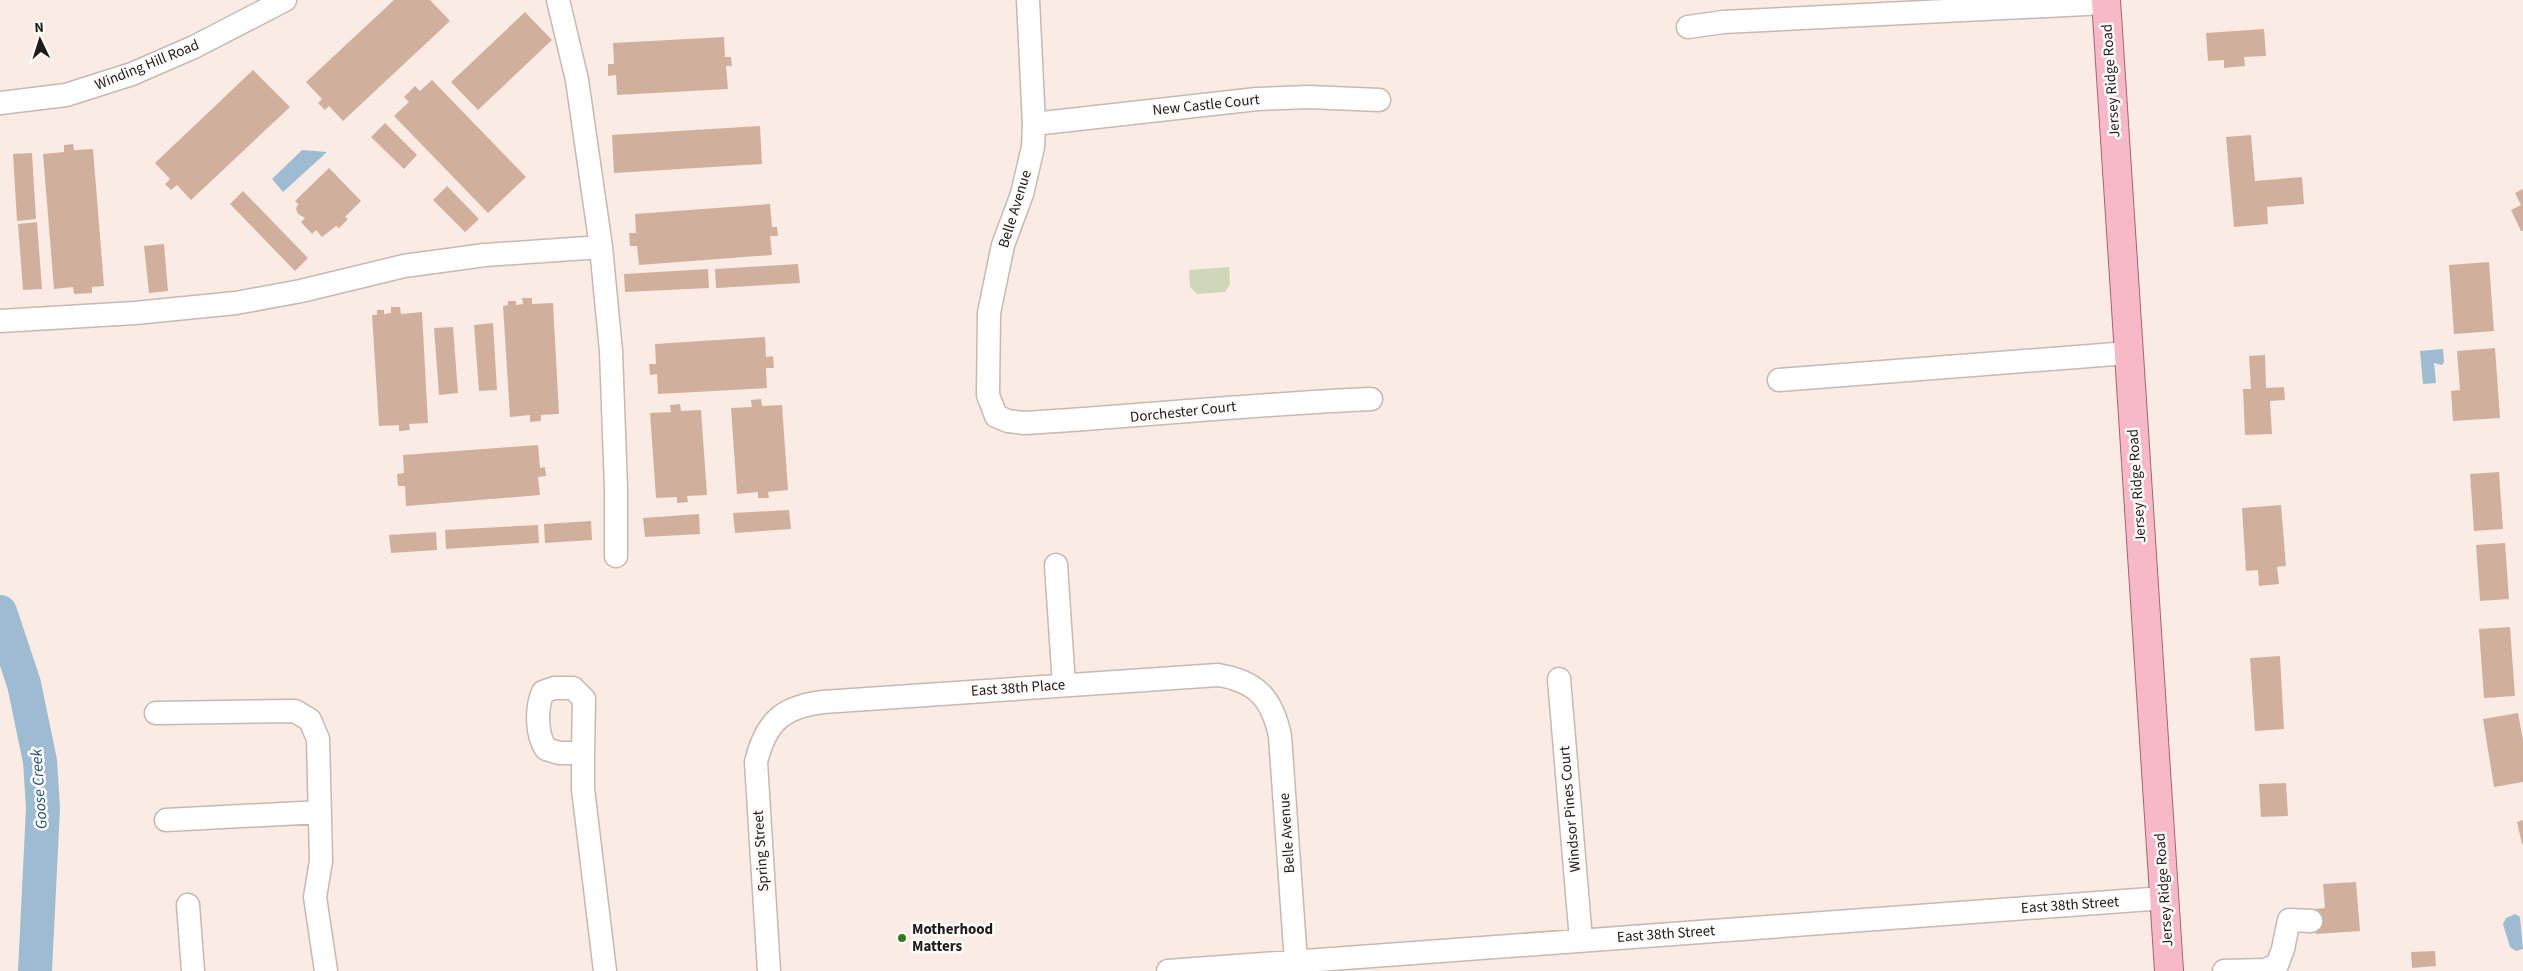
<svg xmlns="http://www.w3.org/2000/svg" width="2523" height="971" viewBox="0 0 2523 971" font-family="'Source Sans 3',sans-serif">
<style>
.green{fill:#ced8b9}
.water{fill:#9dbcd1}
.lines{fill:none;stroke-linecap:round;stroke-linejoin:round}
.river{stroke:#9dbcd1;stroke-width:34}
.building{fill:#d0b09d}
.minor-casing{stroke:#c6b9b2;stroke-width:25}
.major-casing{stroke:#a86272;stroke-width:30}
.minor{stroke:#fff;stroke-width:22}
.major{stroke:#f7b8c8;stroke-width:28}
.poi-dot{fill:#307a21;stroke:#fefcfa;stroke-width:2}
.labels{text-anchor:middle;dominant-baseline:central;stroke-width:5;stroke-linejoin:round;paint-order:stroke}
.street-label{font-size:15px;fill:#1f1b18;stroke:#fefcfa}
.poi-label{font-size:15px;font-weight:bold;fill:#1f1b18;stroke:#fefcfa;text-anchor:start}
.water-label{font-size:16px;font-style:italic;fill:#1c5271;stroke:#fefcfa}
</style>
<rect width="100%" height="100%" fill="#faece4"/>
<path class="green" d="M 1229,267 L 1230,284 L 1225,292 L 1197,294 L 1190,287 L 1189,270 Z"/>
<path class="water" d="M 302,150 L 327,152 L 283,192 L 272,179 Z
M 2443,349 L 2444,362 L 2442,365 L 2434,363 L 2436,383 L 2423,384 L 2420,351 Z
M 2515,914 L 2520,917 L 2523,949 L 2516,951 L 2510,947 L 2503,924 L 2506,918 Z"/>
<g class="lines">
<path class="river" d="M 0,612 L 24,684 L 40,761 L 43,808 L 35,971"/>
</g>
<path class="building" d="M 394,0 L 430,0 L 450,21 L 343,121 L 329,106 L 325,110 L 318,103 L 322,99 L 306,82 Z
M 525,12 L 552,40 L 478,110 L 451,82 Z
M 2264,29 L 2266,56 L 2244,57 L 2245,66 L 2224,68 L 2224,60 L 2208,61 L 2206,33 Z
M 724,37 L 725,57 L 731,57 L 732,66 L 726,66 L 728,89 L 617,95 L 616,75 L 608,76 L 608,64 L 614,64 L 613,43 Z
M 253,70 L 290,107 L 191,200 L 177,185 L 171,190 L 165,184 L 170,179 L 155,163 Z
M 432,80 L 526,177 L 488,213 L 394,116 L 409,102 L 404,97 L 415,86 L 420,91 Z
M 385,123 L 417,155 L 404,169 L 371,137 Z
M 760,126 L 762,164 L 614,173 L 612,135 Z
M 2251,135 L 2255,181 L 2302,177 L 2304,204 L 2267,207 L 2268,224 L 2234,227 L 2226,137 Z
M 73,144 L 74,150 L 93,149 L 104,286 L 92,287 L 92,293 L 74,294 L 73,287 L 54,289 L 43,154 L 64,152 L 64,145 Z
M 32,153 L 36,219 L 17,221 L 13,154 Z
M 329,168 L 361,201 L 345,217 L 348,219 L 339,228 L 336,226 L 322,237 L 316,230 L 312,234 L 301,222 L 305,218 L 298,214 L 296,209 L 298,204 L 295,201 Z
M 447,186 L 479,219 L 465,232 L 433,200 Z
M 2523,189 L 2523,231 L 2521,231 L 2511,210 L 2521,205 L 2515,193 Z
M 243,191 L 308,258 L 295,271 L 230,204 Z
M 770,204 L 772,227 L 777,227 L 778,236 L 770,236 L 772,255 L 639,265 L 637,246 L 630,246 L 629,233 L 636,233 L 635,214 Z
M 37,222 L 42,289 L 23,290 L 18,224 Z
M 164,244 L 168,291 L 149,293 L 144,246 Z
M 2489,262 L 2494,331 L 2454,334 L 2449,265 Z
M 798,264 L 800,283 L 716,288 L 715,269 Z
M 708,269 L 709,288 L 625,292 L 624,274 Z
M 522,298 L 532,298 L 532,304 L 553,303 L 559,414 L 541,415 L 541,421 L 530,422 L 530,415 L 510,417 L 503,306 L 508,305 L 508,301 L 516,301 L 516,305 L 523,304 Z
M 391,307 L 400,307 L 401,314 L 422,312 L 428,423 L 409,424 L 410,430 L 399,431 L 399,425 L 379,426 L 372,315 L 377,315 L 377,310 L 384,310 L 384,314 L 391,313 Z
M 493,323 L 497,390 L 479,391 L 474,325 Z
M 453,327 L 458,393 L 439,395 L 434,328 Z
M 765,337 L 766,357 L 773,356 L 774,368 L 766,368 L 767,388 L 658,394 L 657,374 L 650,375 L 649,364 L 656,364 L 655,344 Z
M 2495,348 L 2500,418 L 2453,421 L 2451,391 L 2460,390 L 2457,351 Z
M 2265,355 L 2266,388 L 2284,387 L 2285,400 L 2270,401 L 2272,434 L 2245,435 L 2243,389 L 2251,389 L 2249,356 Z
M 761,399 L 762,406 L 782,405 L 788,490 L 768,492 L 769,498 L 758,498 L 758,492 L 737,494 L 731,408 L 752,407 L 751,400 Z
M 680,404 L 681,411 L 701,410 L 707,495 L 687,496 L 688,502 L 677,503 L 677,497 L 656,498 L 650,413 L 671,412 L 670,405 Z
M 538,445 L 540,468 L 545,467 L 546,476 L 538,477 L 540,495 L 406,506 L 405,486 L 398,486 L 397,474 L 404,473 L 403,455 Z
M 2499,472 L 2503,529 L 2474,531 L 2470,474 Z
M 2281,505 L 2286,566 L 2277,567 L 2279,584 L 2259,586 L 2258,570 L 2246,571 L 2242,508 Z
M 789,510 L 791,529 L 735,533 L 733,513 Z
M 699,514 L 700,534 L 645,537 L 643,518 Z
M 591,521 L 592,540 L 545,543 L 544,524 Z
M 538,525 L 539,543 L 446,549 L 445,530 Z
M 436,532 L 437,550 L 391,553 L 389,535 Z
M 2505,543 L 2509,599 L 2480,601 L 2476,545 Z
M 2510,627 L 2515,696 L 2484,698 L 2479,629 Z
M 2280,656 L 2284,729 L 2255,731 L 2250,658 Z
M 2518,713 L 2523,740 L 2523,782 L 2494,787 L 2483,719 Z
M 2286,783 L 2288,816 L 2261,817 L 2259,784 Z
M 2523,820 L 2523,844 L 2522,844 L 2517,822 Z
M 2356,882 L 2360,931 L 2316,934 L 2314,909 L 2325,908 L 2323,884 Z
M 2435,951 L 2436,966 L 2412,968 L 2411,952 Z"/>
<g class="lines">
<defs>
<path id="minor" d="M 558,0 L 577,80 L 601,247 L 611,351 L 616,488 L 616,556
M 1028,0 L 1034,124 L 1033,147 L 1022,194 L 1003,245 L 989,313 L 988,395 L 996,416 L 1008,421 L 1024,423 C 1140,416 1255,404 1371,399
M 1688,27 L 1723,22 L 2106,3
M 0,103 L 66,95 L 132,74 L 194,47 L 285,0
M 1034,124 L 1257,99 L 1309,97 L 1379,100
M 0,321 L 135,313 L 236,303 L 301,291 L 404,266 L 485,255 L 601,247
M 1779,380 L 2128,353
M 1056,565 L 1064,685
M 1559,679 L 1581,940
M 554,688 L 573,688 L 584,699 L 583,753 L 559,753 L 546,749 C 536,734 536,708 543,692 Z
M 156,713 L 295,711 L 310,720 L 318,739 L 321,861 L 315,897 L 326,971
M 583,753 L 583,789 L 605,971
M 166,820 L 320,812
M 188,905 L 193,971
M 769,971 L 756,762 C 766,722 782,707 823,702 L 1218,675 C 1256,681 1272,698 1280,736 L 1296,962
M 1168,971 L 2164,898
M 2224,971 L 2265,970 L 2277,965 L 2283,949 L 2289,920 L 2311,921"/>
<path id="major" d="M 2106,0 L 2169,971"/>
</defs>
<use href="#minor" class="minor-casing"/>
<use href="#major" class="major-casing"/>
<use href="#minor" class="minor"/>
<use href="#major" class="major"/>
</g>
<circle class="poi-dot" cx="902" cy="938" r="5"/>
<g class="labels">
<g class="street-label">
<text transform="translate(147 65) rotate(-22)">Winding Hill Road</text>
<text transform="translate(2111 81) rotate(-94)">Jersey Ridge Road</text>
<text transform="translate(1206 105) rotate(-6)">New Castle Court</text>
<text transform="translate(1015 209) rotate(-73)">Belle Avenue</text>
<text transform="translate(1183 412) rotate(-6)">Dorchester Court</text>
<text transform="translate(2137 486) rotate(-94)">Jersey Ridge Road</text>
<text transform="translate(1018 688) rotate(-4)">East 38th Place</text>
<text transform="translate(1570 809) rotate(-95)">Windsor Pines Court</text>
<text transform="translate(1287 833) rotate(-94)">Belle Avenue</text>
<text transform="translate(761 851) rotate(-94)">Spring Street</text>
<text transform="translate(2164 890) rotate(-94)">Jersey Ridge Road</text>
<text transform="translate(2070 905) rotate(-4)">East 38th Street</text>
<text transform="translate(1666 934) rotate(-4)">East 38th Street</text>
</g>
<g class="poi-label">
<text x="912" y="929">Motherhood<tspan x="912" dy="17">Matters</tspan></text>
</g>
<g class="water-label">
<text transform="translate(39 789) rotate(-94)">Goose Creek</text>
</g>
</g>
<g transform="translate(40 40) rotate(356)" stroke="#fefcfa" stroke-width="4" paint-order="stroke">
<path d="M0-4L9 19L0 12L-9 19Z" fill="#1f1b18"/>
<text y="-8" font-size="14" font-weight="bold" text-anchor="middle" fill="#1f1b18">N</text>
</g>
</svg>
